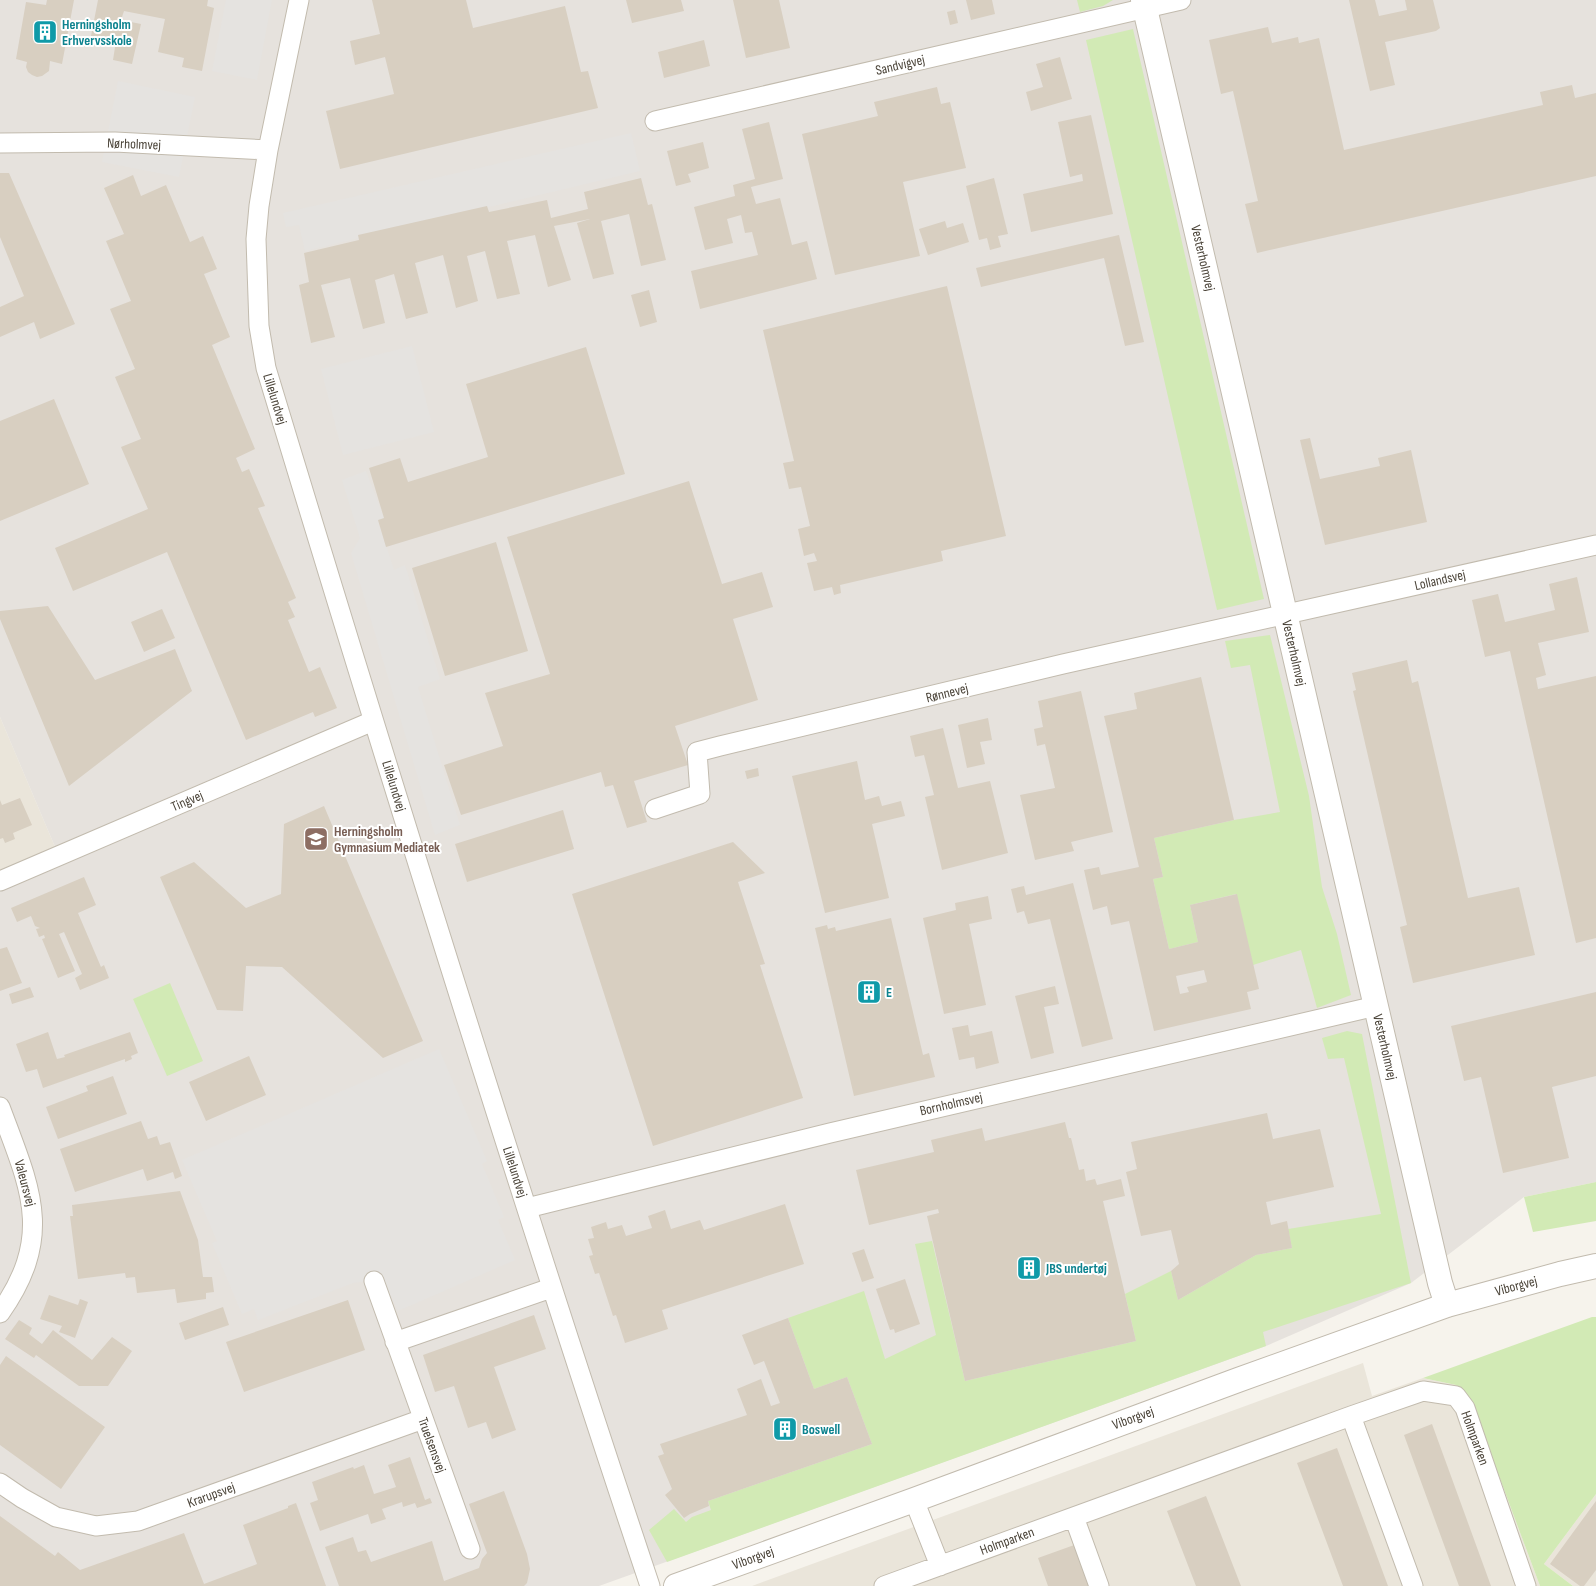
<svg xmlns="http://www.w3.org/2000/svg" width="1596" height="1586" viewBox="0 0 1596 1586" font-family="'Sofia Sans Condensed',sans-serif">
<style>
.residential{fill:#eae5da}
.industrial{fill:#e6e2dd}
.green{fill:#d2eab5}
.parking{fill:#e5e3e0}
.building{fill:#d8cfc1;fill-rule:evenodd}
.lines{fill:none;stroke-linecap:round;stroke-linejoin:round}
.minor-casing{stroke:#c2bbae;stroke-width:21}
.tertiary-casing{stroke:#c2bbae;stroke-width:26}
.minor{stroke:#fff;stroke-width:19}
.tertiary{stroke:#fff;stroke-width:24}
.labels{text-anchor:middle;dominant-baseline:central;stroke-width:4;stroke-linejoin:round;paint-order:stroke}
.culture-label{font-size:14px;font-weight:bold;fill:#0d838f;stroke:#fff;text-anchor:start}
.street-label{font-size:14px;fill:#4b4439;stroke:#fff}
.education-label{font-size:14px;font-weight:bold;fill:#785e54;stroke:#fff;text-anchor:start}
</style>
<rect width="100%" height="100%" fill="#f6f3ec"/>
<path class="residential" d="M 0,717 L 61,861 L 0,888 Z
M 1363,1363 L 1372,1396 L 1423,1378 L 1456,1385 L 1474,1409 L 1540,1586 L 752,1586 Z
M 1596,1494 L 1596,1586 L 1573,1586 L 1544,1564 Z"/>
<path class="industrial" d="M 0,0 L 1596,0 L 1596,1182 L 1524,1197 L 1411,1283 L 1266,1346 L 599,1586 L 0,1586 L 0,888 L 61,861 L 0,717 Z"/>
<path class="green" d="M 1077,0 L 1113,0 L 1103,6 L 1080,12 Z
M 1133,29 L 1264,599 L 1217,610 L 1086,40 Z
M 1270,635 L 1309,796 L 1322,887 L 1337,934 L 1351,995 L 1317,1008 L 1301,950 L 1253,965 L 1236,894 L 1190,905 L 1198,942 L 1169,949 L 1153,879 L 1163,877 L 1154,838 L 1234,820 L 1280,812 L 1250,665 L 1231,668 L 1225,641 Z
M 170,983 L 203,1061 L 167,1076 L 133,999 Z
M 1347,1031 L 1362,1034 L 1411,1283 L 1263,1332 L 1266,1346 L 667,1562 L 649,1530 L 674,1509 L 686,1522 L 692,1517 L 711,1510 L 708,1501 L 872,1444 L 847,1377 L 814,1389 L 788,1318 L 864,1291 L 885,1359 L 936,1335 L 915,1244 L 932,1241 L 965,1381 L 1136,1341 L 1125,1294 L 1171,1271 L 1178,1300 L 1256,1255 L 1292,1248 L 1288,1229 L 1381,1214 L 1344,1058 L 1328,1059 L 1322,1038 Z
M 1596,1182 L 1596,1221 L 1533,1232 L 1524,1197 Z
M 1592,1317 L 1596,1317 L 1596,1494 L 1544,1564 L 1573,1586 L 1540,1586 L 1474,1409 L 1456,1385 L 1423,1378 Z"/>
<path class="parking" d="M 226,0 L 272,0 L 257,80 L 212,71 Z
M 118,81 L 195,97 L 179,177 L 102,162 Z
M 631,133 L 640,171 L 305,251 L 299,225 L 286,227 L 283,213 Z
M 412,346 L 434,432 L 343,455 L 321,369 Z
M 366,471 L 384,518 L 378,521 L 394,570 L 405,565 L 440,679 L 418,687 L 460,825 L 435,835 L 351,553 L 360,538 L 342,480 Z
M 439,1049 L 487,1161 L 482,1164 L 504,1217 L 498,1220 L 515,1260 L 398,1311 L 383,1279 L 353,1283 L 258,1320 L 254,1309 L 242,1314 L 212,1243 L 217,1241 L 182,1160 Z"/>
<path class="building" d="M 47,0 L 74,0 L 62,64 L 50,61 L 49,71 L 42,76 L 37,77 L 32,75 L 28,72 L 26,67 L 27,62 L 16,59 L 26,2 L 46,5 Z
M 98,0 L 208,0 L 207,6 L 214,8 L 202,71 L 182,67 L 184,58 L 158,52 L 165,19 L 124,11 L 121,20 L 141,24 L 132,64 L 113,60 L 116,41 L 91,36 Z
M 372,0 L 466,0 L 473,28 L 565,6 L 581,72 L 588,71 L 598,108 L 340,169 L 326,111 L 394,94 L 385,57 L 355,65 L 350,41 L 380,34 Z
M 626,0 L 681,0 L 684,11 L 632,23 Z
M 733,0 L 779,0 L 790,48 L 746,58 Z
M 966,0 L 992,0 L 995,14 L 971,20 Z
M 1349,0 L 1375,0 L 1379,16 L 1407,10 L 1405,0 L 1433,0 L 1440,28 L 1436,31 L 1385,42 L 1395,85 L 1370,91 Z
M 955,10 L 958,23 L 950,25 L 947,12 Z
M 1268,27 L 1272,43 L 1298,37 L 1299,43 L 1319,38 L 1344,150 L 1543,105 L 1540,92 L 1572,85 L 1575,98 L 1596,93 L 1596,176 L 1257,253 L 1245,204 L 1258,201 L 1233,91 L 1221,94 L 1209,40 Z
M 704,40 L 710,66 L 664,78 L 658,52 Z
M 1060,57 L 1072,99 L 1031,111 L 1026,92 L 1043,87 L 1036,64 Z
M 937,87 L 941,104 L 950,102 L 966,168 L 903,182 L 920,256 L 835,275 L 802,134 L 878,116 L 874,102 Z
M 1091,115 L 1113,214 L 1031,232 L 1023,194 L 1083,181 L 1082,174 L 1070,177 L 1058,122 Z
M 769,122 L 783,179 L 751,187 L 756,204 L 780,198 L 792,245 L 807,241 L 817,279 L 700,309 L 691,271 L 758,255 L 752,232 L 745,233 L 741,215 L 727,219 L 733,243 L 705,250 L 694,207 L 735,196 L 733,185 L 755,179 L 742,129 Z
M 703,142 L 709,168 L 688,174 L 691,182 L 676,186 L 667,151 Z
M 0,173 L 9,173 L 75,324 L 40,339 L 34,322 L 0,337 L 0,307 L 24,296 L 0,237 Z
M 133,175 L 141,196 L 166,185 L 190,242 L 203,236 L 217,269 L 204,274 L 230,337 L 212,345 L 255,449 L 236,458 L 242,472 L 249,469 L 265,506 L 258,508 L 296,598 L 288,602 L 295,617 L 288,620 L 309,672 L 320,667 L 337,708 L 315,717 L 313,712 L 246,740 L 167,552 L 73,591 L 55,548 L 148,509 L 121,447 L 141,439 L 115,377 L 135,369 L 110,309 L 131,301 L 106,241 L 124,234 L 104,188 Z
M 641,178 L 648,205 L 652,204 L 666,260 L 641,266 L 629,214 L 601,221 L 614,274 L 593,279 L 577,223 L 590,219 L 554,226 L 571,280 L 548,287 L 535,235 L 507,241 L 520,294 L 497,299 L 485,251 L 467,256 L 478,301 L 456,308 L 443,255 L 415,263 L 428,313 L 406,319 L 394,274 L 375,280 L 385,323 L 363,329 L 350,278 L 321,285 L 335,337 L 311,343 L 299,285 L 309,282 L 304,253 L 359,240 L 358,235 L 487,206 L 489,212 L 547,200 L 551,218 L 588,209 L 584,192 Z
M 994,178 L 1008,234 L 998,236 L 1001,247 L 990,250 L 987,238 L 979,240 L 966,186 Z
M 945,221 L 947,228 L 963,223 L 969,242 L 928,255 L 919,229 Z
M 1119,235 L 1144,342 L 1125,346 L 1104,258 L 981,287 L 976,268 Z
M 947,286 L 1006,536 L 941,551 L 943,561 L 840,585 L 841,593 L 834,595 L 832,587 L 814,591 L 807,563 L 817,561 L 814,553 L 804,556 L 798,529 L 810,526 L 801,487 L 789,489 L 783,463 L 794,461 L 763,330 Z
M 649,290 L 657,322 L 640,327 L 631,295 Z
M 586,347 L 625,474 L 386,547 L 378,520 L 384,518 L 369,468 L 400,458 L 408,482 L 488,457 L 466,384 Z
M 54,399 L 89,484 L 0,521 L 0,421 Z
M 1310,438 L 1320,479 L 1380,466 L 1378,458 L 1411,450 L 1427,522 L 1325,545 L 1300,440 Z
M 689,481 L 722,584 L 762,572 L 773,607 L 733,619 L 758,700 L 675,726 L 688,765 L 634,781 L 647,822 L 627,828 L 613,785 L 605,787 L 601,772 L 461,815 L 444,765 L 503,746 L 485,693 L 550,674 L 507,537 Z
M 496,542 L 528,651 L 445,676 L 412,568 Z
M 1577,577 L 1589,632 L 1538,643 L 1546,675 L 1536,678 L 1538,689 L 1596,676 L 1596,938 L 1576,943 L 1510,651 L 1485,657 L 1472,600 L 1498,594 L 1505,622 L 1555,610 L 1549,584 Z
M 48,606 L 95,680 L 175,649 L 192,691 L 69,786 L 0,619 L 0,611 Z
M 162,609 L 175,638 L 144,652 L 131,622 Z
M 1407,660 L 1412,683 L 1418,681 L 1468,898 L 1519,887 L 1535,955 L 1413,983 L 1400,927 L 1407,925 L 1353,691 L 1356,690 L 1352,673 Z
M 1201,677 L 1234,820 L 1154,838 L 1163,877 L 1153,879 L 1169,949 L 1198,942 L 1190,905 L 1237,894 L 1259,989 L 1247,992 L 1251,1009 L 1154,1031 L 1129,921 L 1111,925 L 1107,906 L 1093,910 L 1084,870 L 1099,867 L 1101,875 L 1139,867 L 1104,716 L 1137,709 L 1134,693 ZM 1204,970 L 1207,982 L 1187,987 L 1189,992 L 1180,994 L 1176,976 Z
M 1081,691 L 1113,832 L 1071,842 L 1074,851 L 1035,860 L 1020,795 L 1055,788 L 1045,744 L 1037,746 L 1034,729 L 1043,727 L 1038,701 Z
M 988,718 L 992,740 L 980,742 L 985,764 L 967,768 L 958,725 Z
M 943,728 L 958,788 L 990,781 L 1008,853 L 942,870 L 925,797 L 934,795 L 924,755 L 915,757 L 910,736 Z
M 857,761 L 865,800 L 879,796 L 882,806 L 901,801 L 905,816 L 872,824 L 889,898 L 825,913 L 792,776 Z
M 758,768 L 759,776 L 747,779 L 745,771 Z
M 20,798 L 32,825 L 13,833 L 15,839 L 5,843 L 3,838 L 0,839 L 0,800 L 2,805 Z
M 324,806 L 423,1041 L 383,1058 L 282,967 L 246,966 L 243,1011 L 217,1010 L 160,877 L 194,862 L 246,908 L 281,894 L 284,824 Z
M 563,810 L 574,849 L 467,882 L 455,844 Z
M 733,842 L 765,873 L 738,882 L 765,964 L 760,965 L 803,1098 L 653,1146 L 572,894 Z
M 84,877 L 96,905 L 78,913 L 101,967 L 104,965 L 109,978 L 80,990 L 75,978 L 82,974 L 64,932 L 59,934 L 75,971 L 58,978 L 42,939 L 45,938 L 44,935 L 39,937 L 36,929 L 40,928 L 35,926 L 31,916 L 17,922 L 11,908 Z
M 1073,883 L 1113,1039 L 1082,1047 L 1050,919 L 1028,924 L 1024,911 L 1017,913 L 1011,889 L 1024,886 L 1026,895 Z
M 988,896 L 992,919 L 969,924 L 986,1005 L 944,1014 L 923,918 L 956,910 L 955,903 Z
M 891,918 L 923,1055 L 929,1053 L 935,1077 L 854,1096 L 815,928 L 827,925 L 828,929 L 835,927 L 836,931 Z
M 7,947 L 22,983 L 0,991 L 0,949 Z
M 1055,986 L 1059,1004 L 1044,1007 L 1054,1053 L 1031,1059 L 1015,996 Z
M 30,987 L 34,997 L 12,1004 L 9,994 Z
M 1596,992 L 1596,1076 L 1552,1087 L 1569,1158 L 1503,1173 L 1481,1077 L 1464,1081 L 1451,1026 Z
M 968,1025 L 970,1036 L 992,1031 L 999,1063 L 976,1069 L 974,1057 L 959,1060 L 952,1028 Z
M 48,1032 L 57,1059 L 65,1057 L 64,1055 L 130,1032 L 138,1053 L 131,1056 L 132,1059 L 125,1062 L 125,1059 L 43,1088 L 37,1069 L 26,1072 L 16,1044 Z
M 249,1056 L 266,1095 L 206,1121 L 189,1082 Z
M 113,1076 L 127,1114 L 58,1139 L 46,1107 L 88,1091 L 86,1086 Z
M 1267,1113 L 1273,1139 L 1320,1129 L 1334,1187 L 1266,1202 L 1271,1225 L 1287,1221 L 1292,1248 L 1256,1255 L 1178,1300 L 1171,1271 L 1179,1264 L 1171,1230 L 1141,1236 L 1126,1172 L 1137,1169 L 1131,1142 Z
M 141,1121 L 148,1139 L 157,1136 L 160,1145 L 170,1142 L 182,1176 L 175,1179 L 173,1172 L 147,1181 L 143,1169 L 75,1192 L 60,1149 Z
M 1065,1122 L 1069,1138 L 1071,1138 L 1079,1170 L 1084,1169 L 1086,1181 L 1095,1179 L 1097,1185 L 1121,1179 L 1125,1196 L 1103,1201 L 1136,1341 L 965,1381 L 927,1216 L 939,1213 L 938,1209 L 869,1225 L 856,1170 L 934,1152 L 931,1140 L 982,1128 L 985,1141 Z
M 180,1191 L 198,1240 L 203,1277 L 212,1277 L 214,1292 L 206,1293 L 206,1299 L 177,1303 L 175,1289 L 137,1293 L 135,1277 L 126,1278 L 125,1273 L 78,1279 L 70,1216 L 73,1216 L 72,1205 Z
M 785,1204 L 804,1264 L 662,1310 L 668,1329 L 625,1343 L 616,1315 L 613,1316 L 599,1273 L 595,1274 L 589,1256 L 593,1255 L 588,1239 L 594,1238 L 591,1227 L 606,1222 L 608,1229 L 622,1225 L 626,1236 L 652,1228 L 648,1216 L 665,1210 L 671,1229 L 700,1220 L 704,1230 Z
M 864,1249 L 874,1278 L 862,1282 L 852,1253 Z
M 905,1279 L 920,1324 L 895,1333 L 894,1329 L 890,1330 L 876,1289 Z
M 49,1295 L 78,1305 L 80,1299 L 88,1302 L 75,1338 L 59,1332 L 62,1326 L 40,1319 Z
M 348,1300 L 365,1350 L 244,1392 L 226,1342 Z
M 223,1307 L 229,1325 L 185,1340 L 179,1323 Z
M 534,1315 L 546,1349 L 494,1367 L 516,1430 L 492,1439 L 486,1422 L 468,1428 L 454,1386 L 435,1392 L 423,1355 Z
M 788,1318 L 814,1389 L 847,1377 L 872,1444 L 708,1501 L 709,1506 L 690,1514 L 684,1518 L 665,1495 L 672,1489 L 658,1456 L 664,1454 L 660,1444 L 747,1415 L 737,1389 L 761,1379 L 771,1406 L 780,1403 L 764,1361 L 754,1365 L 742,1335 Z
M 19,1320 L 32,1328 L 29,1334 L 42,1344 L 53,1330 L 92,1360 L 112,1337 L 132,1351 L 108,1386 L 79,1386 L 36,1355 L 34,1358 L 5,1339 Z
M 6,1356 L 105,1427 L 61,1489 L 0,1445 L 0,1365 Z
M 1432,1424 L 1491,1586 L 1459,1586 L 1404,1435 Z
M 1337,1448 L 1388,1586 L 1343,1586 L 1297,1463 Z
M 410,1457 L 425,1500 L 430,1498 L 432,1503 L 417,1508 L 415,1503 L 403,1507 L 402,1502 L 382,1509 L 386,1519 L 371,1524 L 368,1514 L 320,1531 L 310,1503 L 318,1500 L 312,1482 L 353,1467 L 354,1469 L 364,1465 L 374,1494 L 396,1487 L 388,1465 Z
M 504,1491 L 527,1554 L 530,1569 L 527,1583 L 524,1586 L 339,1586 L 325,1547 L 353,1537 L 358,1552 L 366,1550 L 371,1562 L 432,1541 L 444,1581 L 479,1568 L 482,1559 L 487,1553 L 469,1504 Z
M 1206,1496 L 1241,1586 L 1196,1586 L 1167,1511 Z
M 1596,1501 L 1596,1570 L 1584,1586 L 1580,1586 L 1550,1564 Z
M 296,1503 L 326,1586 L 0,1586 L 0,1516 L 55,1556 L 58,1552 L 80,1570 L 184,1533 L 204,1584 L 257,1564 L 243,1525 L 288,1508 L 288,1506 Z
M 1077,1544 L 1092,1586 L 1048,1586 L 1038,1558 Z"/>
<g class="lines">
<defs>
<path id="minor" d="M 299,0 L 268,150 L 259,206 L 256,239 L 259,326 L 266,368 C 389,775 515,1182 650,1586
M 655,121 L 1181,0
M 0,143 L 115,142 L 268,150
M 655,809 L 700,794 L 697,752 L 720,746 L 1063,664 L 1596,545
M 0,881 L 373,721
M 0,1107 C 30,1188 55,1235 0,1313
M 527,1208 L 830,1133 L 1376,1006
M 374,1281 L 470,1549
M 395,1342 L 551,1288
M 1351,1416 L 1413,1586
M 0,1483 L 22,1498 L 56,1517 L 96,1526 L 138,1521 L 423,1419
M 914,1500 L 940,1566
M 1074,1517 L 1099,1586
M 884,1586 L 1351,1416 L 1423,1391 L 1456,1396 L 1465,1408 L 1526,1586"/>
<path id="tertiary" d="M 1143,0 L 1440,1283 L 1447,1305
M 676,1586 L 914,1500 L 1238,1380 L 1447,1305 L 1560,1274 L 1596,1266"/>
</defs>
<use href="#minor" class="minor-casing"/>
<use href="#tertiary" class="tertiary-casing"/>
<use href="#minor" class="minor"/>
<use href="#tertiary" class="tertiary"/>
</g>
<defs>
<symbol id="building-square" viewBox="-11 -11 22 22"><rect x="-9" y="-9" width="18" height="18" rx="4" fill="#0f9aa8" stroke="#fff"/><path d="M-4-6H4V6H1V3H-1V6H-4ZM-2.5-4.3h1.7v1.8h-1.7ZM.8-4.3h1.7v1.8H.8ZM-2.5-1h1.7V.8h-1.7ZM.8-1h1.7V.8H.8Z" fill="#fff"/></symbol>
<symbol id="school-square" viewBox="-11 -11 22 22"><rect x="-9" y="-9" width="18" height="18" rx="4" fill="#8d6e63" stroke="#fff"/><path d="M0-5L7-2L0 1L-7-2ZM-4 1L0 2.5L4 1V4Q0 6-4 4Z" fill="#fff"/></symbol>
</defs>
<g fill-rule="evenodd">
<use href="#building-square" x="31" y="18" width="28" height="28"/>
<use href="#school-square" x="302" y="825" width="28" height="28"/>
<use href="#building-square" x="855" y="978" width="28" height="28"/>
<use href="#building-square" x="1015" y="1254" width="28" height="28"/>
<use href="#building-square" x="771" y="1415" width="28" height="28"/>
</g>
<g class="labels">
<g class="culture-label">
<text x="62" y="24">Herningsholm<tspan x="62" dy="16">Erhvervsskole</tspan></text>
<text x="886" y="992">E</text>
<text x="1046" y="1268">JBS undertøj</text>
<text x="802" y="1429">Boswell</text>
</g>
<g class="street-label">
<text transform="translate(900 65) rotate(-13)">Sandvigvej</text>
<text transform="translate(134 144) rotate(2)">Nørholmvej</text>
<text transform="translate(1203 258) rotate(77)">Vesterholmvej</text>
<text transform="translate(275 399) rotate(73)">Lillelundvej</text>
<text transform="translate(1440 580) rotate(-13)">Lollandsvej</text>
<text transform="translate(1294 653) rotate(77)">Vesterholmvej</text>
<text transform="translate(947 693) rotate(-14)">Rønnevej</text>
<text transform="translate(394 786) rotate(73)">Lillelundvej</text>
<text transform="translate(187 801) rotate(-23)">Tingvej</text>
<text transform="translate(1385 1047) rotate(77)">Vesterholmvej</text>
<text transform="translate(951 1104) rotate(-13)">Bornholmsvej</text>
<text transform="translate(515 1172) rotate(72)">Lillelundvej</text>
<text transform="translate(25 1183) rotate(75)">Valeursvej</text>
<text transform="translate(1516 1286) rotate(-15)">Viborgvej</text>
<text transform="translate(1133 1418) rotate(-20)">Viborgvej</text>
<text transform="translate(1475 1438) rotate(70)">Holmparken</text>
<text transform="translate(432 1445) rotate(70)">Truelsensvej</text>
<text transform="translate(211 1495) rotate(-20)">Krarupsvej</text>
<text transform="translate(1007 1541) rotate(-20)">Holmparken</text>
<text transform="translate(753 1558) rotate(-20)">Viborgvej</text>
</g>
<g class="education-label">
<text x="334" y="831">Herningsholm<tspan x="334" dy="16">Gymnasium Mediatek</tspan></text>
</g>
</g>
</svg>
